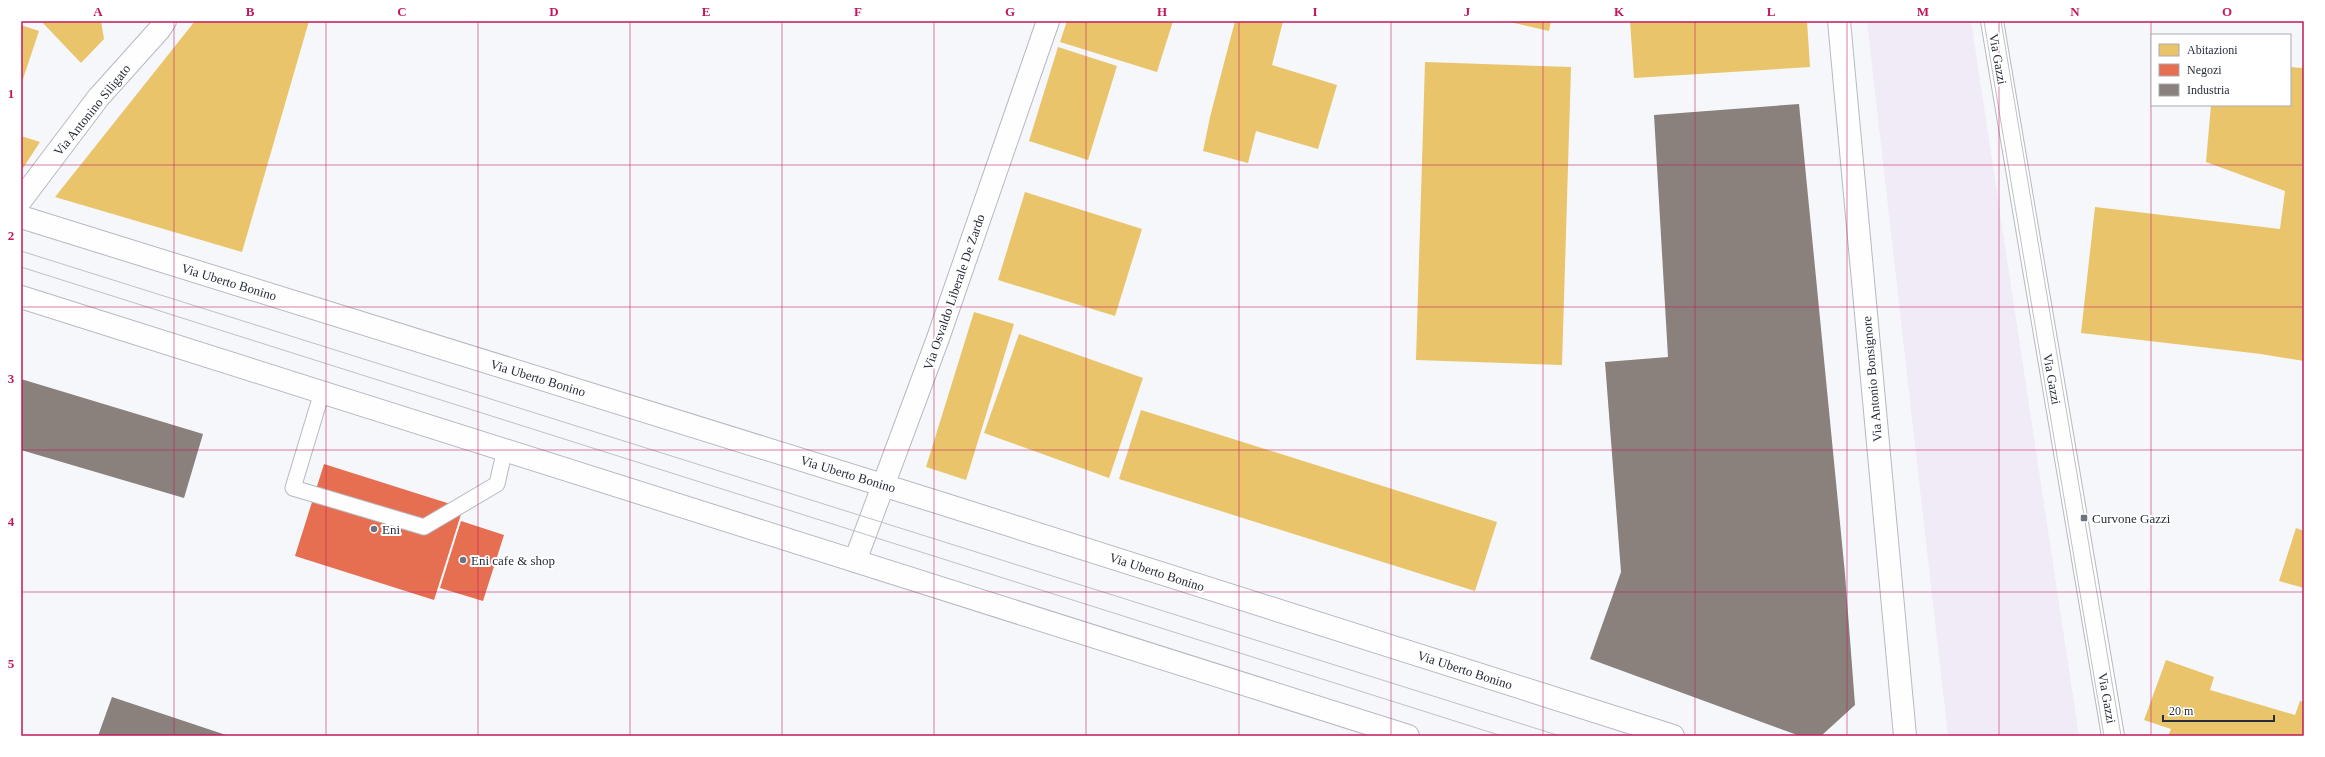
<svg xmlns="http://www.w3.org/2000/svg" width="2325" height="757" viewBox="0 0 2325 757" font-family="Georgia,serif">
<style>
.green{fill:#f1eaf7}
.homes{fill:#e9c46a}
.shops{fill:#e76f51}
.industry{fill:#8a817c}
.lines{fill:none;stroke-linecap:round;stroke-linejoin:round}
.service-casing{stroke:#b6b9c1;stroke-width:17}
.minor-casing{stroke:#b6b9c1;stroke-width:24}
.primary-casing{stroke:#b6b9c1;stroke-width:24}
.service{stroke:#fefefe;stroke-width:15}
.minor{stroke:#fefefe;stroke-width:22}
.primary{stroke:#fefefe;stroke-width:22}
.tram{stroke:#bfc1c3;stroke-width:1}
.grid{fill:none;stroke:#c2185b;stroke-width:1;stroke-opacity:0.55}
.poi-dot{fill:#6e747d;stroke:#fff;stroke-width:1.5}
.labels{text-anchor:middle;dominant-baseline:central;stroke-width:4;stroke-linejoin:round;paint-order:stroke}
.street-label{font-size:13px;fill:#262d39;stroke:#fff}
.poi-label{font-size:13px;fill:#262d39;stroke:#fff;text-anchor:start}
.neatline{fill:none;stroke:#c2185b;stroke-width:1.5}
.grid-label{font-size:13px;text-anchor:middle;font-weight:bold;fill:#c2185b}
</style>
<rect width="100%" height="100%" fill="#f5f7fb"/>
<path class="green" d="M 1867,21 L 1971,21 L 2079,736 L 1948,736 Z"/>
<path class="homes" d="M 41,21 L 101,21 L 104,39 L 81,63 Z
M 195,21 L 309,21 L 242,252 L 55,197 Z
M 1067,21 L 1173,21 L 1157,72 L 1060,42 Z
M 1235,21 L 1283,21 L 1272,65 L 1337,85 L 1318,149 L 1256,131 L 1248,163 L 1203,151 L 1210,117 Z
M 1506,21 L 1551,21 L 1549,31 Z
M 1630,21 L 1807,21 L 1810,67 L 1634,78 Z
M 21,25 L 39,31 L 21,85 Z
M 1058,47 L 1117,66 L 1088,160 L 1029,141 Z
M 1425,62 L 1571,67 L 1562,365 L 1416,360 Z
M 2303,63 L 2304,361 L 2261,354 L 2081,333 L 2095,207 L 2280,229 L 2285,191 L 2206,162 L 2211,105 L 2290,105 L 2290,67 L 2302,68 Z
M 21,136 L 40,142 L 21,171 Z
M 1025,192 L 1142,229 L 1115,316 L 998,280 Z
M 974,312 L 1014,324 L 966,480 L 926,467 Z
M 1019,334 L 1143,378 L 1109,478 L 984,433 Z
M 1141,410 L 1497,522 L 1475,591 L 1119,479 Z
M 2296,528 L 2304,531 L 2304,588 L 2279,581 Z
M 2166,660 L 2214,677 L 2210,690 L 2295,715 L 2300,701 L 2304,702 L 2304,736 L 2168,736 L 2171,729 L 2144,720 Z"/>
<path class="shops" d="M 324,464 L 463,508 L 434,600 L 295,556 Z
M 461,521 L 504,535 L 483,601 L 440,588 Z"/>
<path class="industry" d="M 1799,104 L 1845,574 L 1855,705 L 1821,736 L 1800,736 L 1590,659 L 1621,572 L 1605,362 L 1668,357 L 1654,115 Z
M 21,379 L 203,434 L 184,498 L 21,450 Z
M 112,697 L 229,736 L 98,736 Z"/>
<g class="lines">
<defs>
<path id="service" d="M 322,392 L 293,488 L 424,527 L 497,484 L 505,449"/>
<path id="minor" d="M 1839,21 L 1905,736
M 1992,21 L 2113,736
M 21,200 L 98,98 L 159,30 L 165,21
M 855,561 L 937,341 L 1048,21"/>
<path id="primary" d="M 21,217 L 937,502 L 1673,736
M 21,297 L 1408,736"/>
</defs>
<use href="#service" class="service-casing"/>
<use href="#minor" class="minor-casing"/>
<use href="#primary" class="primary-casing"/>
<use href="#service" class="service"/>
<use href="#minor" class="minor"/>
<use href="#primary" class="primary"/>
<path class="tram" d="M 1984,21 L 2104,736
M 2001,21 L 2121,736
M 21,251 L 1560,736
M 21,267 L 1502,736"/>
</g>
<path class="grid" d="M 174,21 L 174,736M 326,21 L 326,736M 478,21 L 478,736M 630,21 L 630,736M 782,21 L 782,736M 934,21 L 934,736M 1086,21 L 1086,736M 1239,21 L 1239,736M 1391,21 L 1391,736M 1543,21 L 1543,736M 1695,21 L 1695,736M 1847,21 L 1847,736M 1999,21 L 1999,736M 2151,21 L 2151,736M 21,165 L 2304,165M 21,307 L 2304,307M 21,450 L 2304,450M 21,592 L 2304,592"/>
<g class="poi-dot">
<rect x="2080" y="514" width="8" height="8" rx="2"/>
<circle cx="374" cy="529" r="4"/>
<circle cx="463" cy="560" r="4"/>
</g>
<g class="labels">
<g class="street-label">
<text transform="translate(1998 59) rotate(80)">Via Gazzi</text>
<text transform="translate(92 110) rotate(-51)">Via Antonino Siligato</text>
<text transform="translate(229 282) rotate(17)">Via Uberto Bonino</text>
<text transform="translate(954 292) rotate(-71)">Via Osvaldo Liberale De Zardo</text>
<text transform="translate(538 378) rotate(17)">Via Uberto Bonino</text>
<text transform="translate(1872 379) rotate(-95)">Via Antonio Bonsignore</text>
<text transform="translate(2052 379) rotate(80)">Via Gazzi</text>
<text transform="translate(848 474) rotate(17)">Via Uberto Bonino</text>
<text transform="translate(1157 572) rotate(18)">Via Uberto Bonino</text>
<text transform="translate(1465 670) rotate(18)">Via Uberto Bonino</text>
<text transform="translate(2107 698) rotate(80)">Via Gazzi</text>
</g>
<g class="poi-label">
<text x="2092" y="518">Curvone Gazzi</text>
<text x="382" y="529">Eni</text>
<text x="471" y="560">Eni cafe &amp; shop</text>
</g>
</g>
<rect width="2325" height="757" fill="none" stroke="#ffffff" stroke-width="44"/>
<rect x="2151" y="34" width="140" height="72" fill="#ffffff" stroke="#a8abb0"/>
<rect x="2159" y="44" width="20" height="12" fill="#e9c46a" stroke="#a8abb0"/>
<text x="2187" y="54" font-size="12" fill="#262d39">Abitazioni</text>
<rect x="2159" y="64" width="20" height="12" fill="#e76f51" stroke="#a8abb0"/>
<text x="2187" y="74" font-size="12" fill="#262d39">Negozi</text>
<rect x="2159" y="84" width="20" height="12" fill="#8a817c" stroke="#a8abb0"/>
<text x="2187" y="94" font-size="12" fill="#262d39">Industria</text>
<path d="M2163 715v6h111v-6" fill="none" stroke="#262d39" stroke-width="2"/>
<text x="2169" y="715" font-size="12" fill="#262d39" stroke="#ffffff" stroke-width="3" paint-order="stroke">20 m</text>
<rect x="22" y="22" width="2281" height="713" class="neatline"/>
<g class="grid-label">
<text x="98" y="16">A</text>
<text x="250" y="16">B</text>
<text x="402" y="16">C</text>
<text x="554" y="16">D</text>
<text x="706" y="16">E</text>
<text x="858" y="16">F</text>
<text x="1010" y="16">G</text>
<text x="1162" y="16">H</text>
<text x="1315" y="16">I</text>
<text x="1467" y="16">J</text>
<text x="1619" y="16">K</text>
<text x="1771" y="16">L</text>
<text x="1923" y="16">M</text>
<text x="2075" y="16">N</text>
<text x="2227" y="16">O</text>
<text x="11" y="98">1</text>
<text x="11" y="240">2</text>
<text x="11" y="383">3</text>
<text x="11" y="526">4</text>
<text x="11" y="668">5</text>
</g>
</svg>
